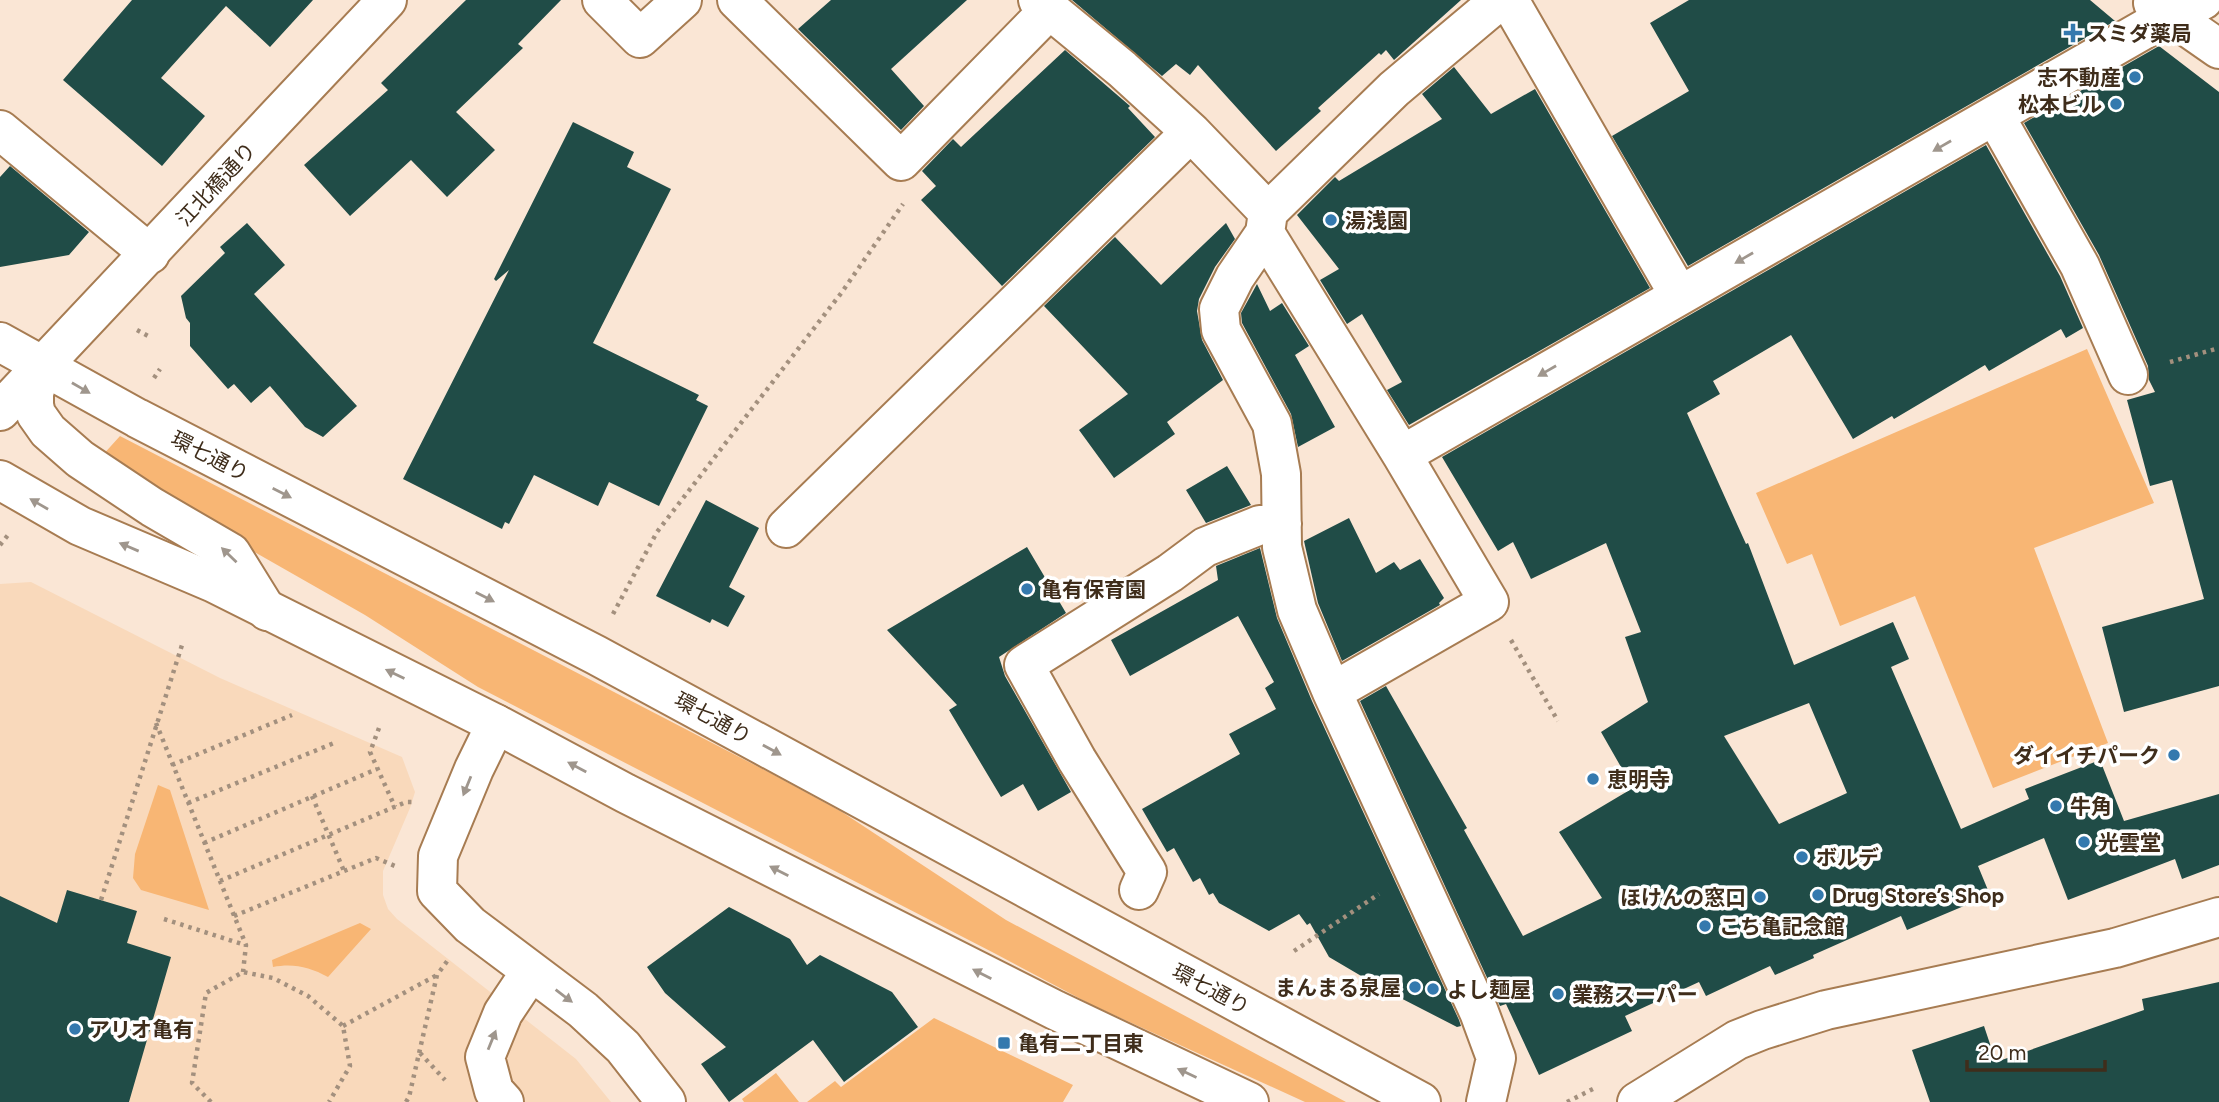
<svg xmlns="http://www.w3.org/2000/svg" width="2219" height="1102" viewBox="0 0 2219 1102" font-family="Figtree,'Noto Sans JP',sans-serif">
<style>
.built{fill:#f9d9bb}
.green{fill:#f8b674}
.building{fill:#204c47;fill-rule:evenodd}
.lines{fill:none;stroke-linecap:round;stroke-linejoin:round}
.minor-casing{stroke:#a77c52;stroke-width:42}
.major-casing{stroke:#a77c52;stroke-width:42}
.path{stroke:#a3907e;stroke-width:4.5;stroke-dasharray:3.5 5;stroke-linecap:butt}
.minor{stroke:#fff;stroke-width:38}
.major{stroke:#fff;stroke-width:38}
.oneway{fill:#9f968d}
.poi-dot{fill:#3479ae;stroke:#fff;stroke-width:2.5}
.labels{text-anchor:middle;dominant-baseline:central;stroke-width:7;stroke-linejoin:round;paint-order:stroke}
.poi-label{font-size:21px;font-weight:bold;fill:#3f2d1b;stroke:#fff;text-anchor:start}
.street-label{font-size:21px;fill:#3f2d1b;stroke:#fff}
</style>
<rect width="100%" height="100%" fill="#fae6d5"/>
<path class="built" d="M 31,582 L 220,678 L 402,757 L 415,792 L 410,808 L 383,871 L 383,895 L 388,909 L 397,919 L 576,1059 L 611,1102 L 0,1102 L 0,584 Z"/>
<path class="green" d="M 2087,349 L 2154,503 L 2034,548 L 2108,743 L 1993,788 L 1915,596 L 1840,626 L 1812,554 L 1787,564 L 1756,493 Z
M 120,436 L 774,775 L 842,812 L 1006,920 L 1346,1102 L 1305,1102 L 1092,1005 L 994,953 L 478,687 L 365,615 L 235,541 L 101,457 Z
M 158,785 L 170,790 L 209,910 L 141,890 L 133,878 L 135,854 Z
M 360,923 L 371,929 L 328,977 C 310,967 293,963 273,967 L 272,960 Z
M 934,1018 L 1073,1085 L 1063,1102 L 807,1102 L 835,1081 L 841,1087 Z
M 776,1073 L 799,1102 L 744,1102 L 742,1099 Z"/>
<path class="building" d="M 132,0 L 313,0 L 270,47 L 226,6 L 161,78 L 205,116 L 162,166 L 63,80 Z
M 466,0 L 561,0 L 518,44 L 523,48 L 456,112 L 495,150 L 447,197 L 411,160 L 350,216 L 304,165 L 388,90 L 381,83 Z
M 831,0 L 967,0 L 891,69 L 924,106 L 901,130 L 798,29 Z
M 1072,0 L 1461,0 L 1394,60 L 1386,50 L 1381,55 L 1379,53 L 1318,108 L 1321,111 L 1276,151 L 1198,65 L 1190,75 L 1176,64 L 1162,76 Z
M 1689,0 L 2090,0 L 2115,21 L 1688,266 L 1612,136 L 1689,91 L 1650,23 Z
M 2159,46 L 2219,92 L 2219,686 L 2124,712 L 2102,627 L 2204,599 L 2172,480 L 2150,486 L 2127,400 L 2155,392 L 2149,380 L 2148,366 L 2099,255 L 2024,123 Z
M 1065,50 L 1130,106 L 1128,108 L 1155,137 L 1002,286 L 921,200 L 936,186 L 922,171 L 953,139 L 961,147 Z
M 1454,67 L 1491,114 L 1535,89 L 1650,288 L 1409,425 L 1387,390 L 1402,382 L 1362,314 L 1347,324 L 1320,280 L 1339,269 L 1297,215 L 1335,177 L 1339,181 L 1442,119 L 1422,94 Z
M 573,122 L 634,152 L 627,167 L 671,189 L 593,343 L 699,395 L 696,400 L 708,406 L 659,506 L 609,482 L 598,506 L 534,475 L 509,524 L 505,522 L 502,529 L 403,479 L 509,270 L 496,281 L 494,279 Z
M 1986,145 L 2060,276 L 2083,328 L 2066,338 L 2061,329 L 1989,371 L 1985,365 L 1894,419 L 1892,416 L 1853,439 L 1791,335 L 1713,381 L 1720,394 L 1687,413 L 1746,544 L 1748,543 L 1794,665 L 1893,622 L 1909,659 L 1891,667 L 1961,829 L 2029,799 L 2025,789 L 2100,760 L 2124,821 L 2219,794 L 2219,865 L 2182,879 L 2175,859 L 2068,900 L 2044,838 L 1978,866 L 1990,895 L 1907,930 L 1901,916 L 1813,955 L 1814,958 L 1775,975 L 1770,966 L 1706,996 L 1699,982 L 1625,1016 L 1632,1031 L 1539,1075 L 1506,1004 L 1500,1006 L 1360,701 L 1386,686 L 1467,828 L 1464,830 L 1523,936 L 1602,898 L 1559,832 L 1633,788 L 1601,732 L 1648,702 L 1625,637 L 1641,632 L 1606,543 L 1531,579 L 1513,542 L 1498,551 L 1442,457 ZM 1809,703 L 1847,793 L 1779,824 L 1724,736 Z
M 10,166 L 89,232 L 69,255 L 0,267 L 0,177 Z
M 247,223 L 285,265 L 254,294 L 357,406 L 323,437 L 305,427 L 270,386 L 251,403 L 234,384 L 228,389 L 190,346 L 190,323 L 186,318 L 181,296 L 225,253 L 220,247 Z
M 1226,223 L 1235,239 L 1215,267 L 1199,299 L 1197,311 L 1202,340 L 1223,380 L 1167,422 L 1175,434 L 1114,478 L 1079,430 L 1128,394 L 1044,306 L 1115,237 L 1161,285 Z
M 1257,284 L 1270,311 L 1282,303 L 1309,346 L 1295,355 L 1335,427 L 1298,447 L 1291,414 L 1242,323 L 1241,313 Z
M 1227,466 L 1251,505 L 1206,523 L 1186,490 Z
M 706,500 L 759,528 L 729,587 L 745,596 L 728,627 L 712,619 L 710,623 L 656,596 Z
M 1349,518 L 1376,573 L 1394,562 L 1400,570 L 1420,559 L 1444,598 L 1439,603 L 1440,605 L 1342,661 L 1318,603 L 1304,541 Z
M 1027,547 L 1066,613 L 999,657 L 1005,676 L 1071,792 L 1038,811 L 1023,784 L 1001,797 L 949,710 L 957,705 L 887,630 Z
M 1260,548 L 1277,618 L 1312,701 L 1459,1020 L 1461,1026 L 1457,1027 L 1385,990 L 1329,957 L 1310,923 L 1307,925 L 1299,914 L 1269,931 L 1219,903 L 1213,893 L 1209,895 L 1200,878 L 1193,882 L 1174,848 L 1167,852 L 1142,809 L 1240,754 L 1229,734 L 1276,709 L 1265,688 L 1274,682 L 1238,616 L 1130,676 L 1111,640 L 1218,580 L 1216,566 Z
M 67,890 L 137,911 L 127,943 L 171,957 L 129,1102 L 0,1102 L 0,896 L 57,923 Z
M 729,907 L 790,939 L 807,965 L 820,955 L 892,992 L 918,1027 L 844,1082 L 813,1040 L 729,1102 L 701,1064 L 726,1047 L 665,993 L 647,967 Z
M 2219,982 L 2219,1102 L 1930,1102 L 1912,1050 L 1984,1026 L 1996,1062 L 2144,1010 L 2142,999 Z"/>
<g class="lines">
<defs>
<path id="minor" d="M 602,0 L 640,38 L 682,0
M 737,0 L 901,161 L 1049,10
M 1038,0 L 1122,69 L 1191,132 L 1268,212 L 1265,233 L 1402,455 L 1489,602 L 1332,692
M 1509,0 L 1679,295
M 2153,3 L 2219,49
M 1995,116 L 2080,266 L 2128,375
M 0,130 L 150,254
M 1268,212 L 1394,89 L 1500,0
M 1265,233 L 1235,277 L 1219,309 L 1221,330 L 1272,424 L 1281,474 L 1282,547 L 1297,610 L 1332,692 L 1479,1012 L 1496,1058 L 1486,1102
M 42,366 L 34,393 L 34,405 L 36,414 L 48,431 L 80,459 L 152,507 L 231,553 L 267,611
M 1402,455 L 2150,26 L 2203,0
M 786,528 L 1191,132
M 496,724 L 474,769 L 438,856 L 437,891 L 470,925 L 583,1010 L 623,1047 L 666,1102
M 1139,890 L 1147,872 L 1077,760 L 1024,665 L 1170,573 L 1205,547 L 1260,525 L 1282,524
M 504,1102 L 494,1091 L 485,1057 L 503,1013 L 531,971
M 1637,1102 L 1737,1040 L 1762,1030 L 1826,1010 L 2115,948 L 2219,917"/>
<path id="major" d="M 0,342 L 137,418 L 596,655 L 1421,1102
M 0,411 L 387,0
M 0,480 L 80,526 L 214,583 L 496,724 L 625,793 L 1055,1010 L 1249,1102"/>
</defs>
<use href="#minor" class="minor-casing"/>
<use href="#major" class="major-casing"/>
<path class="path" d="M 137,330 L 152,338
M 2170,362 L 2219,348
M 154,378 L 160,369
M 0,545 L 8,535
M 613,614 L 657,532 L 842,292 L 903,204
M 1511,640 L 1558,721
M 156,723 L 246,945 L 243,972
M 379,728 L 370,752 L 395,807
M 172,765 L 292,715
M 312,796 L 344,871
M 188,803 L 334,743
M 204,843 L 377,769
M 220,881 L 406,802 L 415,802
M 101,900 L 182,645
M 234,916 L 376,858 L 395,866
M 164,919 L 245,945
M 1294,951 L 1379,894
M 343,1026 L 437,975
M 420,1053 L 445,1080
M 211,1102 L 192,1083 L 206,993 L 243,972 L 273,978 L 308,996 L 343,1026 L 350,1066 L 329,1102
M 406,1102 L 409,1097 L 437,975 L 448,960
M 1567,1102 L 1597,1087"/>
<use href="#minor" class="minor"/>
<use href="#major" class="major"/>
</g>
<defs><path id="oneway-solid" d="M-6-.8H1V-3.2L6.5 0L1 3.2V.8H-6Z" transform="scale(1.75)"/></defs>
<g class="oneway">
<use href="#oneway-solid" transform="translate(1942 146) rotate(150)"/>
<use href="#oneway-solid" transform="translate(1744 258) rotate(150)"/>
<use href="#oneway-solid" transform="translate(1547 371) rotate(150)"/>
<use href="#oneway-solid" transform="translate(81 388) rotate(30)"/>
<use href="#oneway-solid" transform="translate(282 493) rotate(27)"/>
<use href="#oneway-solid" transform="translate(39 504) rotate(-150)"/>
<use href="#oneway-solid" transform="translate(129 547) rotate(-157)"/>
<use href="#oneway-solid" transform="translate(229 555) rotate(-136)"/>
<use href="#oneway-solid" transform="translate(485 597) rotate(27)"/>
<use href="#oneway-solid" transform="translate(395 674) rotate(-154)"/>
<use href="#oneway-solid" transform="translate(772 750) rotate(29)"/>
<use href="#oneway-solid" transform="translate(577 767) rotate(-152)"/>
<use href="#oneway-solid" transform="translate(467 786) rotate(112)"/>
<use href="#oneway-solid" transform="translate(779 871) rotate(-153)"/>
<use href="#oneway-solid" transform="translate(982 974) rotate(-153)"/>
<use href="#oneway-solid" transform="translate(564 996) rotate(37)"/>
<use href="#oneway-solid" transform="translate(492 1040) rotate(-68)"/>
<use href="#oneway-solid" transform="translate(1187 1073) rotate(-155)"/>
</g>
<g class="poi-dot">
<path d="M2069.5 22.5h7v7h7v7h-7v7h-7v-7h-7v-7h7z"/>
<circle cx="2135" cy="77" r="7"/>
<circle cx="2116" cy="104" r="7"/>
<circle cx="1331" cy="220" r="7"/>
<circle cx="1027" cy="589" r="7"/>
<circle cx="2174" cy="755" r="7"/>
<circle cx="1593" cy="779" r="7"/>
<circle cx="2056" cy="806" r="7"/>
<circle cx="2084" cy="842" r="7"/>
<circle cx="1802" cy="857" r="7"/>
<circle cx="1818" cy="895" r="7"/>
<circle cx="1760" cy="897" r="7"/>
<circle cx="1705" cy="926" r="7"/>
<circle cx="1415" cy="987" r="7"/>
<circle cx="1433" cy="989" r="7"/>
<circle cx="1558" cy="994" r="7"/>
<circle cx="75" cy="1029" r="7"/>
<rect x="997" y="1036" width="14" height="14" rx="3.5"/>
</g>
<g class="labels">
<g class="poi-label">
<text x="2087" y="33">スミダ薬局</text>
<text x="2121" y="77" text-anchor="end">志不動産</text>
<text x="2102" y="104" text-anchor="end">松本ビル</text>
<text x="1345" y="220">湯浅園</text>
<text x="1041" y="589">亀有保育園</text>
<text x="2160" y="755" text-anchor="end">ダイイチパーク</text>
<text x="1607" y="779">恵明寺</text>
<text x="2070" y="806">牛角</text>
<text x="2098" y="842">光雲堂</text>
<text x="1816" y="857">ボルデ</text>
<text x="1832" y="895">Drug Store’s Shop</text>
<text x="1746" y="897" text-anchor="end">ほけんの窓口</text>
<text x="1719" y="926">こち亀記念館</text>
<text x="1401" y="987" text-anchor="end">まんまる泉屋</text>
<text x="1447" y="989">よし麺屋</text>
<text x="1572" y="994">業務スーパー</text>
<text x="89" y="1029">アリオ亀有</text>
<text x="1018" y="1043">亀有二丁目東</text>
</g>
<g class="street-label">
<text transform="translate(216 184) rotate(-47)">江北橋通り</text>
<text transform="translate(210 456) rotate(27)">環七通り</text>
<text transform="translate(713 718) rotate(29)">環七通り</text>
<text transform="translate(1211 989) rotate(28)">環七通り</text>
</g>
</g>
<path d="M1967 1060v10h138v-10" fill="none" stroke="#3f2d1b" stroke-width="3.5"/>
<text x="1978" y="1060" font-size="21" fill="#3f2d1b" stroke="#ffffff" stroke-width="5" paint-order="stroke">20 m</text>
</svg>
